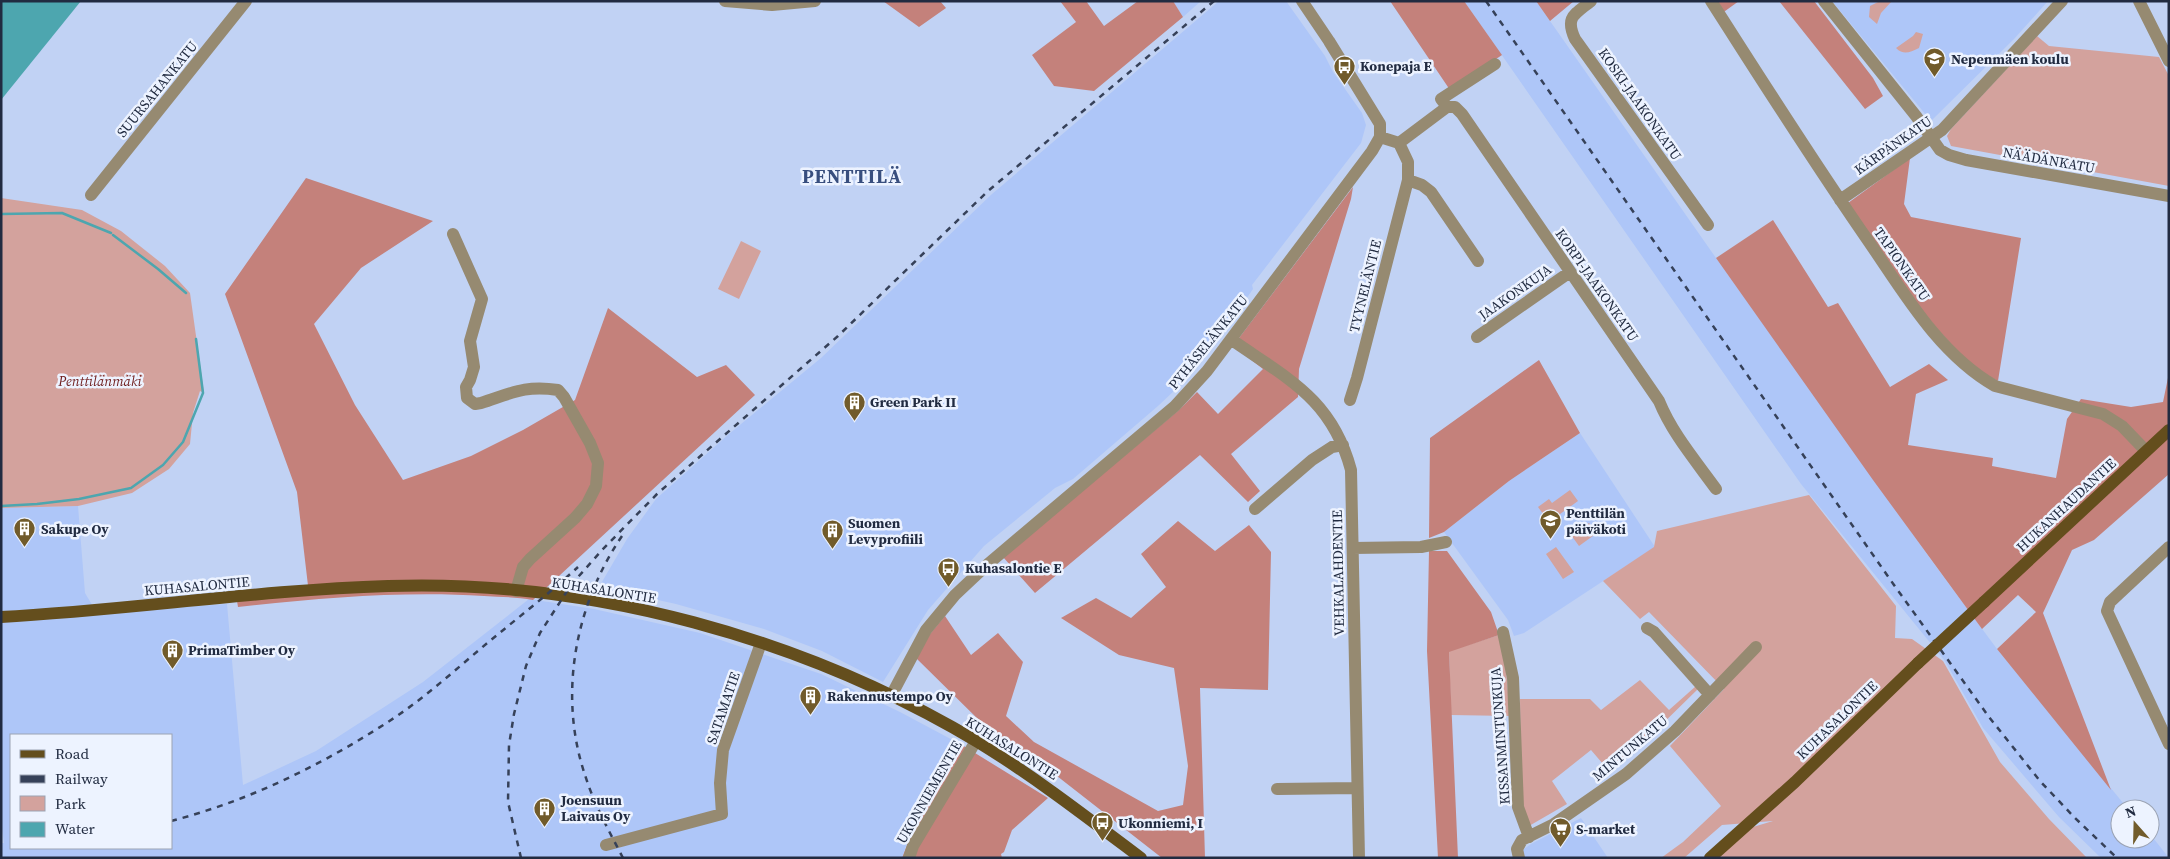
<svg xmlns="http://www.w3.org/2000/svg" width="2170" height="859" viewBox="0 0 2170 859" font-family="'Source Serif 4',serif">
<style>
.built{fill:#aec6f8;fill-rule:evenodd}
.green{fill:#d3a29d}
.forest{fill:#c4817b}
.water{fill:#4da6af}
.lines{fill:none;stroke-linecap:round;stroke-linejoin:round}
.stream{stroke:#4da6af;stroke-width:2.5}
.minor{stroke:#968a71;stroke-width:12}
.major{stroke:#644e1d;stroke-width:12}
.rail{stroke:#364159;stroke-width:2.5;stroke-dasharray:6 6;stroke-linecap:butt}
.major-bridge{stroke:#644e1d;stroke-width:12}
.labels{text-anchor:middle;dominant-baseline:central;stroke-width:5;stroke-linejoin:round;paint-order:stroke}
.poi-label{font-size:14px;font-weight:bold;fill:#212b41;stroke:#edf3ff;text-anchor:start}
.street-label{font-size:14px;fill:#212b41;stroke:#edf3ff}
.park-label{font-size:14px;font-style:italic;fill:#6e1c1c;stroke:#edf3ff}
.district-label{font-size:19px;font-weight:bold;letter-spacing:1px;fill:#384e7e;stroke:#edf3ff}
</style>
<rect width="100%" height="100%" fill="#c1d2f4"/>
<path class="built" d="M 1173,1 L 1201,1 L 1183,17 Z
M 1219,1 L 1286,1 L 1325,56 L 1333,72 L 1362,113 L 1366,125 L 1361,143 L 1252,285 L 1253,289 L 1233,318 L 1175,390 L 1158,406 L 1073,479 L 1055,488 L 984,546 L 928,610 L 883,682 L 822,651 L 764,629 L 676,604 L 599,587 L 627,539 L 656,499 L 729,434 L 821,358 L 992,194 Z
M 1464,1 L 1536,1 L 1716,258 L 1929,557 L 1997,649 L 2128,809 L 2120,809 L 2120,839 L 2150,839 L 2150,834 L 2169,858 L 2101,858 L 2059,817 L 1983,728 L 1945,661 L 1801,484 Z
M 1832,1 L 2048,1 L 2014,39 L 1931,121 Z
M 1580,433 L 1655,547 L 1524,633 L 1514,636 L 1508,620 L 1444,532 L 1509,481 Z
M 78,506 L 85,593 L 97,613 L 227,604 L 243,785 L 316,751 L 423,682 L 529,599 L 594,609 L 700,633 L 821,674 L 900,712 L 962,745 L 951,770 L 908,840 L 902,858 L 1,858 L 1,843 L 4,843 L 1,821 L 1,508 ZM 11,735 L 171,735 L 171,848 L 11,848 Z
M 1581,818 L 1608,858 L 1522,858 L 1520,852 L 1531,844 Z"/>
<path class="green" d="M 1880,1 L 1892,1 L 1881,13 L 1877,24 L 1869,17 L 1870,6 Z
M 1916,32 L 1923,34 L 1919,48 C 1910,52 1904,56 1896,48 L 1913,36 Z
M 2037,36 L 2049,46 L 2159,57 L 2169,76 L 2169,186 L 1951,146 L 1947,136 L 1951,129 Z
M 1,198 L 82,210 L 121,231 L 165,266 L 190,293 L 204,393 L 200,391 L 193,413 L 190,444 L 169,469 L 132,493 L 78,506 L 1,508 Z
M 741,241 L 761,251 L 739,299 L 718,289 Z
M 1570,490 L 1578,501 L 1549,522 L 1538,507 L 1549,499 L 1552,503 Z
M 1809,495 L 1896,606 L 1895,638 L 1912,639 L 1943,661 L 2000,762 L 2049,819 L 2087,858 L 1717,858 L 1753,827 L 1773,821 L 1722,825 L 1684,858 L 1661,858 L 1683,842 L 1721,806 L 1670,746 L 1724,689 L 1649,612 L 1640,619 L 1603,581 L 1654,547 L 1657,531 Z
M 1589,523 L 1597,533 L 1579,546 L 1571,535 Z
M 1556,547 L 1574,572 L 1563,579 L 1546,554 Z
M 1499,635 L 1506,669 L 1510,716 L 1451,715 L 1449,651 Z
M 1640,680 L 1669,710 L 1696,686 L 1698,689 L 1650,736 L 1609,771 L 1591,750 L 1552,781 L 1567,804 L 1529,826 L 1521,798 L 1520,699 L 1590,699 L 1601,710 Z"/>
<path class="forest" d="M 883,1 L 940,1 L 946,8 L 919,27 Z
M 1060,1 L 1086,1 L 1104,26 L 1138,1 L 1173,1 L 1183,17 L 1094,91 L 1054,86 L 1032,55 L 1076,22 Z
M 1390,1 L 1464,1 L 1502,55 L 1450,90 Z
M 1536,1 L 1574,1 L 1550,21 Z
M 1713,1 L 1739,1 L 1721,14 Z
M 1779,1 L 1814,1 L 1873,78 L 1883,96 L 1865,109 Z
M 1910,158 L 1904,204 L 1911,217 L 2021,238 L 1998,381 C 1942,354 1884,255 1848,203 Z
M 306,178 L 433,221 L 361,268 L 314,324 L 355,405 L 403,480 L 471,456 L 523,430 L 575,400 L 608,308 L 697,377 L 726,365 L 755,395 L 533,600 C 517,597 500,597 484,596 C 402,591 320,598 238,607 L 237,601 L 309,594 L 297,492 L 225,294 Z
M 1353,187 L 1351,199 L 1299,369 L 1298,397 L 1231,454 L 1260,491 L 1248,502 L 1200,455 L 1035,593 L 1003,557 L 1179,410 L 1197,392 L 1218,414 L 1263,369 L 1233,346 Z
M 1773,220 L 1828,307 L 1838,303 L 1890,387 L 1929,364 L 1948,380 L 1916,394 L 1908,445 L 1993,458 L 1992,466 L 2056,478 L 2067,419 L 2081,399 L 2131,407 L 2163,402 L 2169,373 L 2169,474 L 2094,540 L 2072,550 L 2043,613 L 2111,790 L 1997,649 L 2036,612 L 2018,595 L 1982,629 L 1873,480 L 1716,258 Z
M 1539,360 L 1580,433 L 1509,481 L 1444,532 L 1429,538 L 1430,438 Z
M 1178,521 L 1215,551 L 1249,525 L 1271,552 L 1268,690 L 1200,688 L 1205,858 L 1162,858 L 1057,776 L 984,725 L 916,658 L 930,634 L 945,616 L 971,655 L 998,633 L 1023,662 L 1006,716 L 1034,742 L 1158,811 L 1183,805 L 1188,766 L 1174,668 L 1119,655 L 1061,618 L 1096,598 L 1131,618 L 1166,587 L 1141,554 Z
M 1429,551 L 1447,551 L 1491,612 L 1499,635 L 1449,652 L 1458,858 L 1438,858 L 1427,651 Z
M 962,745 L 1048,798 L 1012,830 L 1004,852 L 1001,854 L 1002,858 L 902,858 C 916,818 945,784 962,745 Z"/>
<path class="water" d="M 1,1 L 81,1 L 1,100 Z"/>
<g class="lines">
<path class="stream" d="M 1,214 L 62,213 L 111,233
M 113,235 L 158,269 L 186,293
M 1,506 L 37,504 L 79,499 L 131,488 L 163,465 L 183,442 L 203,393 L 196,339"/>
<path class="minor" d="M 725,1 L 772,5 L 815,1
M 1591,1 C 1574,15 1565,17 1575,39 L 1708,225
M 1711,1 C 1763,82 1814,163 1869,242 C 1904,293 1939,354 1995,386 L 2103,414 L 2122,426 L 2146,451
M 1824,1 L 1916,116 L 1940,150 L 1949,155 L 1966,160 L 2169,196
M 2139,1 L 2169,61
M 1447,107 L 1455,107 L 1462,114 L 1659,401 C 1672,433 1695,460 1716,489
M 1447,107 L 1441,99 L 1495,64
M 1380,137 L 1399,143 L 1447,107
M 1399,143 L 1408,162 L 1408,180 L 1422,185 L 1431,192 L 1478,261
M 91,195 L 246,1
M 1840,200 L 1942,130 L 2062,1
M 453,234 L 482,299 L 470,341 L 474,367 L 470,380 L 466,387 L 467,398 L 475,404 L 481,403 C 512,393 525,385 558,390 L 564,397 L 590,443 L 598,463 L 596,486 L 587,504 L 575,518 L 530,559 L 523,567 L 516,591
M 1477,337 L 1570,272
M 1232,340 C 1288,379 1332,399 1351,470 L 1359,858
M 1350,400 L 1357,378 L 1408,180
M 1255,509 L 1312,460 L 1332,447 L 1343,445
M 2169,547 L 2110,602 L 2107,611 L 2169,744
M 1353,548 L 1421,547 L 1446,542
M 1647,628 L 1654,632 L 1710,695
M 1503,632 L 1513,678 L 1518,807 L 1529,837
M 891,696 L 926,630 L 955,595 L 988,564 L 1175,406 L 1207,371 L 1372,151 L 1380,137 L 1380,124 L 1329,41 L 1302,1
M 1277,789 L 1357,788
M 606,845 L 722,814 L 720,783 L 723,750 L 761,643
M 909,858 L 913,846 L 976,741
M 1519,858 L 1517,849 L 1522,840 L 1554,824 L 1626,774 L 1675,731 L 1756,647"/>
<path class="major" d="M 1984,602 L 2169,430
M 1,617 C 130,610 259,590 388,586 C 591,579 804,638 978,742 C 1035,777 1088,818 1141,858
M 1710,858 L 1795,782 L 1918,663"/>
<path class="rail" d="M 1486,1 L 1894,585 L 1989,717 L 2040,781 L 2075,818 L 2117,858
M 622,536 C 575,605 558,695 585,775 C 594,804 609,831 623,858
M 171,821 C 252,800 328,762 397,716 C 432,692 464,662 497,635 C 524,613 552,591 578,567
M 521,858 L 508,802 L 509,745 L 514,714 L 526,666 L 540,633 L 571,585 L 602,550 L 657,494 L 838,336 L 988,191 L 1214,1"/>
<path class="major-bridge" d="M 1918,663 L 1984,602"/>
</g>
<defs>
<symbol id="school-pin" viewBox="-11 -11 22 30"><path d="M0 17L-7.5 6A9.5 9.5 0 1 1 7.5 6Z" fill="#715b2b" stroke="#edf3ff"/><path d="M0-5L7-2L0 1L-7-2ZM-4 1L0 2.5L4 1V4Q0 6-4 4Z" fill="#fff"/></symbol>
<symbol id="bus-pin" viewBox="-11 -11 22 30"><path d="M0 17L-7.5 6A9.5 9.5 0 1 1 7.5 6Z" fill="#715b2b" stroke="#edf3ff"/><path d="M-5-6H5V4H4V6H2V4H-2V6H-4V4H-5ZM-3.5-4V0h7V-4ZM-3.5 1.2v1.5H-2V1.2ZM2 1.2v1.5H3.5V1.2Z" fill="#fff"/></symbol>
<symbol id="building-pin" viewBox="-11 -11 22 30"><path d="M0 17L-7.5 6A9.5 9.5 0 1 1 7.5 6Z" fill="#715b2b" stroke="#edf3ff"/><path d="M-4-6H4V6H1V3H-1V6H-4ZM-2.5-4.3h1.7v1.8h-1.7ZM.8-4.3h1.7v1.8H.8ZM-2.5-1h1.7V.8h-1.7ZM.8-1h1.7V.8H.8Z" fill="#fff"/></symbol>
<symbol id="supermarket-pin" viewBox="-11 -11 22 30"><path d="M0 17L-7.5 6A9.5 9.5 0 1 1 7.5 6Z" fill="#715b2b" stroke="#edf3ff"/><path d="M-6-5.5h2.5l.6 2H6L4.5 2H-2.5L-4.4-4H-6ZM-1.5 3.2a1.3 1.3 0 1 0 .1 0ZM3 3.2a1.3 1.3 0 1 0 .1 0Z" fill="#fff"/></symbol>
</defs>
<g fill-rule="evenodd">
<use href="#school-pin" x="1922" y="46" width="25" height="34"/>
<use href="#bus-pin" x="1332" y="54" width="25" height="34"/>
<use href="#building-pin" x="842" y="390" width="25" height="34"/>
<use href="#school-pin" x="1538" y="508" width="25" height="34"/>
<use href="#building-pin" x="12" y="516" width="25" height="34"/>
<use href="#building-pin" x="820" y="518" width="25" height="34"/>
<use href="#bus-pin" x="936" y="556" width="25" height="34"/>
<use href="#building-pin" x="160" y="638" width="25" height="34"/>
<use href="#building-pin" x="798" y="684" width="25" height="34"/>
<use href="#building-pin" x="532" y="796" width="25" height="34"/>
<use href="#bus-pin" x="1090" y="810" width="25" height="34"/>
<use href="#supermarket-pin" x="1548" y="816" width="25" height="34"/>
</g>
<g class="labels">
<g class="poi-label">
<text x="1951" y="59">Nepenmäen koulu</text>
<text x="1360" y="66">Konepaja E</text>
<text x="870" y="402">Green Park II</text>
<text x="1566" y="513">Penttilän<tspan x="1566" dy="16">päiväkoti</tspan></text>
<text x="848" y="523">Suomen<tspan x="848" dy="16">Levyprofiili</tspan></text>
<text x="41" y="529">Sakupe Oy</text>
<text x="965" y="568">Kuhasalontie E</text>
<text x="188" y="650">PrimaTimber Oy</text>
<text x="827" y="696">Rakennustempo Oy</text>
<text x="561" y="800">Joensuun<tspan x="561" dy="16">Laivaus Oy</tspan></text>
<text x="1118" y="823">Ukonniemi, I</text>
<text x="1576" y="829">S-market</text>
</g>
<g class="street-label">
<text transform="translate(157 89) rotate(-51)">SUURSAHANKATU</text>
<text transform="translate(1640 104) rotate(55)">KOSKI-JAAKONKATU</text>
<text transform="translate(1893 145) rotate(-35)">KÄRPÄNKATU</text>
<text transform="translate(2049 160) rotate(10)">NÄÄDÄNKATU</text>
<text transform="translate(1902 264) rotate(55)">TAPIONKATU</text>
<text transform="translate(1597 285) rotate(55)">KORPI-JAAKONKATU</text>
<text transform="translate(1365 286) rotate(-76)">TYYNELÄNTIE</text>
<text transform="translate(1515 292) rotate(-35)">JAAKONKUJA</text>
<text transform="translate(1208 342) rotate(-51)">PYHÄSELÄNKATU</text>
<text transform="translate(2066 505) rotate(-43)">HUKANHAUDANTIE</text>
<text transform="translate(1338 573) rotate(-91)">VEHKALAHDENTIE</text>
<text transform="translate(197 586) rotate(-5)">KUHASALONTIE</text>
<text transform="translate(604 590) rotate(9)">KUHASALONTIE</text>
<text transform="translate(723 708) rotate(-71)">SATAMATIE</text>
<text transform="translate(1837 720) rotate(-44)">KUHASALONTIE</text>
<text transform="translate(1500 736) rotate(-94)">KISSANMINTUNKUJA</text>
<text transform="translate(1012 748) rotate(32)">KUHASALONTIE</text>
<text transform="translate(1630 748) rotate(-40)">MINTUNKATU</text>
<text transform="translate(929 792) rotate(-60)">UKONNIEMENTIE</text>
</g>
<g class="park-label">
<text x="100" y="381">Penttilänmäki</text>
</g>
<g class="district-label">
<text x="852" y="176">PENTTILÄ</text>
</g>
</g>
<rect width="2170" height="859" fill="none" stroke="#212b41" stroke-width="5"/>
<rect x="10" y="734" width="162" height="115" fill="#edf3ff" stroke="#9ba3b3"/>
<rect x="20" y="750" width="25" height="8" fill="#644e1d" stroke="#9ba3b3"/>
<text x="55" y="759" font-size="15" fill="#212b41">Road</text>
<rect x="20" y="775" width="25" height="8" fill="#364159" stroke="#9ba3b3"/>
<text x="55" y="784" font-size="15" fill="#212b41">Railway</text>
<rect x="20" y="796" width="25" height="15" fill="#d3a29d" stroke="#9ba3b3"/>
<text x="55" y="809" font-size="15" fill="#212b41">Park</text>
<rect x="20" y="822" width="25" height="15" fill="#4da6af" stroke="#9ba3b3"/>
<text x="55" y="834" font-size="15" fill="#212b41">Water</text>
<g transform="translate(2135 824) rotate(340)"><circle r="24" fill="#edf3ff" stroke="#9ba3b3"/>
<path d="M0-4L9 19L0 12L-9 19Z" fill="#715b2b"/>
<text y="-8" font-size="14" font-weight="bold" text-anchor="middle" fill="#212b41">N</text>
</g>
</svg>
